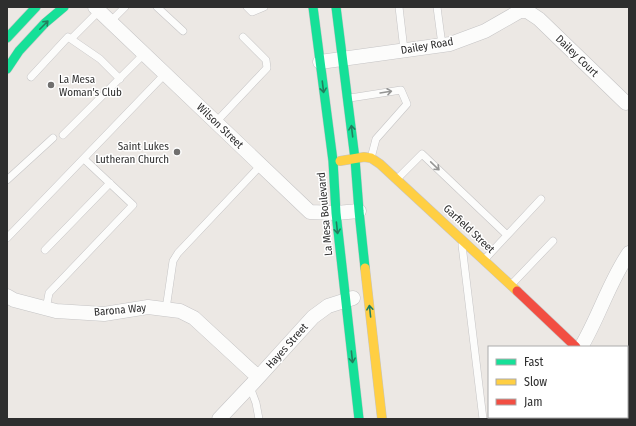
<svg xmlns="http://www.w3.org/2000/svg" width="636" height="426" viewBox="0 0 636 426" font-family="'Fira Sans Condensed',sans-serif">
<style>
.lines{fill:none;stroke-linecap:round;stroke-linejoin:round}
.lane-casing{stroke:#c5c4c5;stroke-width:8}
.street-casing{stroke:#c5c4c5;stroke-width:15}
.fast-casing{stroke:#c5c4c5;stroke-width:10}
.slow-casing{stroke:#c5c4c5;stroke-width:10}
.jam-casing{stroke:#c5c4c5;stroke-width:10}
.lane{stroke:#fcfcfb;stroke-width:7}
.street{stroke:#fcfcfb;stroke-width:14}
.fast{stroke:#16e098;stroke-width:9}
.slow{stroke:#ffcf43;stroke-width:9}
.jam{stroke:#f24e42;stroke-width:9}
.oneway{stroke:#237e5e}
.oneway2{stroke:#959594}
.poi-dot{fill:#706f6e;stroke:#fff;stroke-width:1.5}
.labels{text-anchor:middle;dominant-baseline:central;stroke-width:3;stroke-linejoin:round;paint-order:stroke}
.street-label{font-size:11px;fill:#2e2e2e;stroke:#fff}
.poi-label{font-size:11px;fill:#2e2e2e;stroke:#fff;text-anchor:start}
</style>
<rect width="100%" height="100%" fill="#ece8e4"/>
<g class="lines">
<defs>
<path id="lane" d="M 157,7 L 183,31
M 247,7 L 252,12 L 264,7
M 399,7 L 404,50
M 437,7 L 442,45
M 110,22 L 125,7
M 71,39 L 99,11
M 31,77 L 68,37 L 100,59 L 120,79
M 350,98 L 401,90 L 407,104 L 376,139 L 371,158
M 216,122 L 267,68 L 266,60 L 243,37
M 63,135 L 144,54
M 397,179 L 422,154 L 507,235
M 7,180 L 53,138
M 7,238 L 165,74
M 462,245 L 483,419
M 45,250 L 110,183
M 484,260 L 541,199
M 511,285 L 553,241
M 46,309 L 49,293 L 133,205 L 84,159
M 166,309 L 173,261 L 178,253 L 261,165
M 250,387 L 256,403 L 259,419"/>
<path id="street" d="M 95,7 L 310,212 L 336,213 L 359,211
M 320,62 L 450,44 L 485,31 L 520,11 L 527,11 L 539,19 L 626,103
M 7,296 L 14,300 L 56,311 L 104,314 L 148,307 L 180,311 L 194,318 L 258,377
M 581,347 C 599,317 609,282 629,253
M 587,417 L 587,419
M 219,419 L 254,382 L 313,317 L 328,306 L 353,298"/>
<path id="fast" d="M 313,7 L 333,161 L 336,213 L 359,419
M 336,7 L 355,159 L 359,211 L 365,268
M 7,38 L 36,7
M 7,69 L 19,51 L 45,23 L 64,7
M 627,395 L 629,397"/>
<path id="slow" d="M 340,161 L 364,157 L 371,158 L 380,164 L 517,291
M 365,268 L 382,419"/>
<path id="jam" d="M 517,291 L 576,347"/>
</defs>
<use href="#lane" class="lane-casing"/>
<use href="#street" class="street-casing"/>
<use href="#fast" class="fast-casing"/>
<use href="#slow" class="slow-casing"/>
<use href="#jam" class="jam-casing"/>
<use href="#lane" class="lane"/>
<use href="#street" class="street"/>
<use href="#fast" class="fast"/>
<use href="#slow" class="slow"/>
<use href="#jam" class="jam"/>
</g>
<defs><path id="oneway-shaft" d="M-6 0H5M1.5-3L5.5 0L1.5 3" fill="none" stroke-width="1.6" stroke-linecap="round" stroke-linejoin="round"/></defs>
<g class="oneway">
<use href="#oneway-shaft" transform="translate(44 25) rotate(-45)"/>
<use href="#oneway-shaft" transform="translate(323 87) rotate(83)"/>
<use href="#oneway-shaft" transform="translate(352 131) rotate(-97)"/>
<use href="#oneway-shaft" transform="translate(337 228) rotate(84)"/>
<use href="#oneway-shaft" transform="translate(370 311) rotate(-96)"/>
<use href="#oneway-shaft" transform="translate(352 357) rotate(84)"/>
</g>
<g class="oneway2">
<use href="#oneway-shaft" transform="translate(386 92) rotate(-9)"/>
<use href="#oneway-shaft" transform="translate(435 166) rotate(44)"/>
</g>
<g class="poi-dot">
<circle cx="51" cy="85" r="4"/>
<circle cx="177" cy="152" r="4"/>
</g>
<g class="labels">
<g class="street-label">
<text transform="translate(427 46) rotate(-10)">Dailey Road</text>
<text transform="translate(577 56) rotate(44)">Dailey Court</text>
<text transform="translate(220 126) rotate(44)">Wilson Street</text>
<text transform="translate(325 214) rotate(-95)">La Mesa Boulevard</text>
<text transform="translate(469 229) rotate(43)">Garfield Street</text>
<text transform="translate(120 310) rotate(-5)">Barona Way</text>
<text transform="translate(287 346) rotate(-48)">Hayes Street</text>
</g>
<g class="poi-label">
<text x="59" y="79">La Mesa<tspan x="59" dy="13">Woman's Club</tspan></text>
<text x="169" y="146" text-anchor="end">Saint Lukes<tspan x="169" dy="13">Lutheran Church</tspan></text>
</g>
</g>
<rect width="636" height="426" fill="none" stroke="#2e2e2e" stroke-width="16"/>
<rect x="488" y="346" width="140" height="72" fill="#ffffff" stroke="#ababab"/>
<rect x="496" y="359" width="20" height="6" fill="#16e098" stroke="#ababab"/>
<text x="524" y="366" font-size="12" fill="#2e2e2e">Fast</text>
<rect x="496" y="379" width="20" height="6" fill="#ffcf43" stroke="#ababab"/>
<text x="524" y="386" font-size="12" fill="#2e2e2e">Slow</text>
<rect x="496" y="399" width="20" height="6" fill="#f24e42" stroke="#ababab"/>
<text x="524" y="406" font-size="12" fill="#2e2e2e">Jam</text>
</svg>
